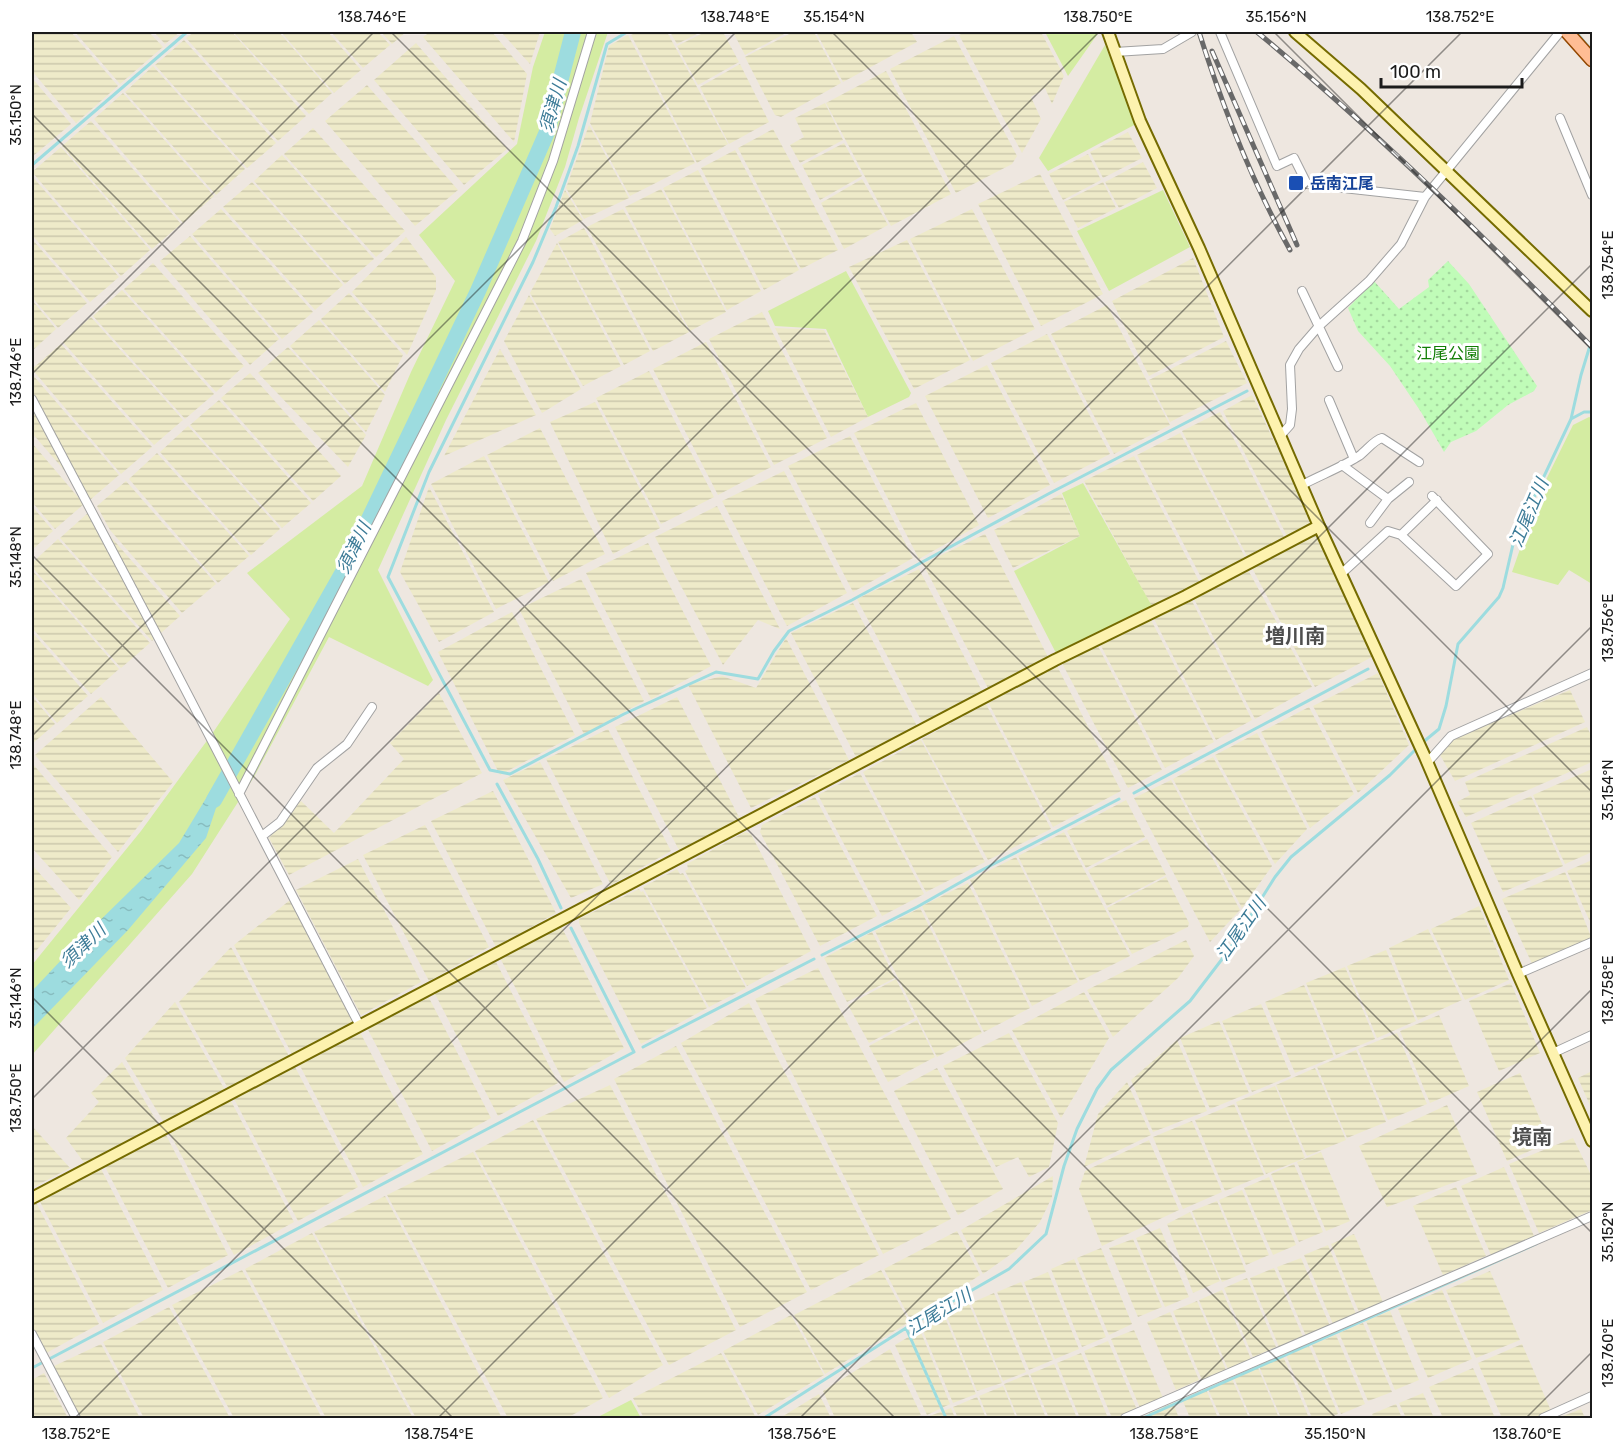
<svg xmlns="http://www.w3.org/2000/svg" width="1624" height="1450" viewBox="0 0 1624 1450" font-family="Rubik,'Noto Sans JP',sans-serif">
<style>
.farmland{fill:url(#farmland-rules)}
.grass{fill:#d4eca2}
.park{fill:url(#park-dots)}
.water{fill:url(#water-ripples)}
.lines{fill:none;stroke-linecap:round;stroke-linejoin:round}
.stream{stroke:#9ddcdf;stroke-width:3}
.river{stroke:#9ddcdf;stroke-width:16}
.street-casing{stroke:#a2a2a2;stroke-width:10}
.secondary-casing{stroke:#756b00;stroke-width:14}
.primary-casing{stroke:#934700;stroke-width:15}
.street{stroke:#fff;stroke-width:8}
.secondary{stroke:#fdf2af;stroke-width:10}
.primary{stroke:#ffbd94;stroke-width:12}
.rail-casing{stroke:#696969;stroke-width:5}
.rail{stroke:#fff;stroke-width:3;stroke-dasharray:9;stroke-linecap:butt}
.ticks{fill:none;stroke:#1b1b1b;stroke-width:1.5;stroke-opacity:0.45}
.transit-dot{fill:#1a4fb4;stroke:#fff;stroke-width:2}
.labels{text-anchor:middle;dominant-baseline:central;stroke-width:6;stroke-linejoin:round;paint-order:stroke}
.transit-label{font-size:16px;font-weight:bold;fill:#164399;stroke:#fff;text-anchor:start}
.park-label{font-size:16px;fill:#127e05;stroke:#fff}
.water-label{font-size:18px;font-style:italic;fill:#3c7b97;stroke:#fff}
.quarter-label{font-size:20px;font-weight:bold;fill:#4e4e4e;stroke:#fff}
.neatline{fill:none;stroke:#1b1b1b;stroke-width:2}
.ticks-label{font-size:15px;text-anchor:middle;fill:#1b1b1b}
</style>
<defs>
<pattern id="farmland-rules" width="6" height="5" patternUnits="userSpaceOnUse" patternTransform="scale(1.5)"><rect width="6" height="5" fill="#eeeac9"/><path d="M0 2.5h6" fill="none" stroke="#ccc8ac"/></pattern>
<pattern id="park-dots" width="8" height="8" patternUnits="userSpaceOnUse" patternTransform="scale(1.5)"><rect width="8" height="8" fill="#c0fcb8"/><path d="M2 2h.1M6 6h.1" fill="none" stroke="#a4d79e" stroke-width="1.8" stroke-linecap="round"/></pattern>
<pattern id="water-ripples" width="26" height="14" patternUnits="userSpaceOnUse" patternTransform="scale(1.5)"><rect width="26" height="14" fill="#9ddcdf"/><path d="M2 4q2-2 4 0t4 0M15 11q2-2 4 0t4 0" fill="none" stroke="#87bcbf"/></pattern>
</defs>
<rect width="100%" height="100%" fill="#eee7e0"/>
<path class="farmland" d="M 32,32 L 71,32 L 118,86 L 76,123 L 32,71 Z
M 75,32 L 149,32 L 163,47 L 120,84 Z
M 154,32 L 180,32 L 165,44 Z
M 194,32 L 232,32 L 306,116 L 278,141 L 186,38 Z
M 233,32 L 279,32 L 332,93 L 309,114 Z
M 281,32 L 328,32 L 361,70 L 334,93 Z
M 331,32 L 378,32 L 390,45 L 363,68 Z
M 381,32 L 406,32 L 392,44 Z
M 430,32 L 492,32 L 527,74 L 514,142 L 423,37 Z
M 501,32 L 540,32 L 530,64 Z
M 637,32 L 667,32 L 728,144 L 697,163 L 631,35 Z
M 670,32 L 701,32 L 677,44 Z
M 705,32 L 723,32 L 739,62 L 698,85 L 677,46 Z
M 733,32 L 788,32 L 745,55 Z
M 793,32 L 814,32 L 841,83 L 781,117 L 775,115 L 745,57 Z
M 816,32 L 911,32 L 917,42 L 843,82 Z
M 965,32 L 1041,32 L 1064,76 L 1052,104 L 1045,88 L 1031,97 L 1041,119 L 1022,153 L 959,35 Z
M 628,35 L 695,163 L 630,196 L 590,123 L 609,46 Z
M 954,36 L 1017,156 L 1012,164 L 956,193 L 890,69 Z
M 184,40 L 276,143 L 247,168 L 155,65 Z
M 416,43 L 507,149 L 464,185 L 374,80 Z
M 740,64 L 769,122 L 729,144 L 700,87 Z
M 153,66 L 245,169 L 216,195 L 125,92 Z
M 886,71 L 951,194 L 891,226 L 826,103 Z
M 32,78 L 71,124 L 32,157 Z
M 367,85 L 458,190 L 415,226 L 325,121 Z
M 123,93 L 214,196 L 183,223 L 94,119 Z
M 825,103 L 843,140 L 800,163 L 790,145 L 804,137 L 795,118 Z
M 91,121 L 181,224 L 152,249 L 62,146 Z
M 589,125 L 629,198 L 584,219 L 566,188 Z
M 313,128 L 405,231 L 376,257 L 284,154 Z
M 773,129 L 838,250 L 801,269 L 738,148 Z
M 1128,132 L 1142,158 L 1103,178 L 1090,152 Z
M 844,143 L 862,176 L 820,200 L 802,165 Z
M 61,147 L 150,250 L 121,276 L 32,172 Z
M 735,150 L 799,270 L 764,290 L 701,168 Z
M 1088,154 L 1101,180 L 1063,200 L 1049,174 Z
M 282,155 L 374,259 L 345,284 L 254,181 Z
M 1143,162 L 1157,188 L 1119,208 L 1105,182 Z
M 698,170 L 761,291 L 727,310 L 663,188 Z
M 1040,174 L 1103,294 L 1041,326 L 978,204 Z
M 32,176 L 119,277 L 90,302 L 32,235 Z
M 862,179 L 888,225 L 844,249 L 821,203 Z
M 252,182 L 343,285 L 315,310 L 223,207 Z
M 1103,182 L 1116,208 L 1078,228 L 1064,202 Z
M 661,189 L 726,312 L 690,331 L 625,207 Z
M 565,190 L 583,220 L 555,236 L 550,229 Z
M 221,209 L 313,312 L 282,339 L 192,234 Z
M 623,209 L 689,332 L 653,351 L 587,227 Z
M 972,209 L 1035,329 L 973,361 L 910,239 Z
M 584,228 L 650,351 L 624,365 L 558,242 Z
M 190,236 L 279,339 L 250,365 L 160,261 Z
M 406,237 L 436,277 L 436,290 L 407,355 L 352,292 Z
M 32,239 L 87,303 L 58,328 L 32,297 Z
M 907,240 L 970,360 L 914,389 L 849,267 Z
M 557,243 L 621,366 L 583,386 L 530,293 Z
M 1193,258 L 1224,337 L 1149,376 L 1112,301 Z
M 153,263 L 244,366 L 216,392 L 124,289 Z
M 122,290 L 214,394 L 185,419 L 93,316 Z
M 349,293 L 403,355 L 385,392 L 321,319 Z
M 529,295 L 581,389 L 542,413 L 504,341 Z
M 32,300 L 56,329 L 32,351 Z
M 1107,305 L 1170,425 L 1114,454 L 1051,334 Z
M 762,312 L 827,438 L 774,465 L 709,339 Z
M 91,317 L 183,420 L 154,445 L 63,342 Z
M 319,320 L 385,395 L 366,432 L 290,346 Z
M 775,328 L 824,330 L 868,417 L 831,437 Z
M 1047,334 L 1110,454 L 1054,483 L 991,363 Z
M 1226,341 L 1247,383 L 1170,422 L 1149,380 Z
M 706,342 L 771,467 L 718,495 L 653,369 Z
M 61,344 L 152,447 L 121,474 L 32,369 Z
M 288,347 L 366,435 L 348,467 L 258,373 Z
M 500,349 L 536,415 L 444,456 Z
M 987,365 L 1050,485 L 988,518 L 925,396 Z
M 649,371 L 714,497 L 661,524 L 596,398 Z
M 250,373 L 341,476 L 313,501 L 221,398 Z
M 32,374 L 119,475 L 90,500 L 32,433 Z
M 1252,395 L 1311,519 L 1308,525 L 1287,536 L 1223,411 Z
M 219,400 L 311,503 L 282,528 L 190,425 Z
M 595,402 L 660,528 L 613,554 L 550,422 Z
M 916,403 L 979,525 L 919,559 L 854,433 Z
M 1220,412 L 1284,537 L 1247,556 L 1182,431 Z
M 188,426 L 280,529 L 251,555 L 160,452 Z
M 540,428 L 605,554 L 553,581 L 487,455 Z
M 1180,433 L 1245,557 L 1203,581 L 1137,455 Z
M 850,436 L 913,558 L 853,592 L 788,466 Z
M 32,443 L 84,504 L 55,529 L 32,502 Z
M 157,453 L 249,556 L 218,583 L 129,479 Z
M 484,456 L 549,582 L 496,609 L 431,484 Z
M 1134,456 L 1200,583 L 1153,609 L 1084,481 Z
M 784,471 L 847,593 L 787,626 L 722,501 Z
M 126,481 L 216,584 L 182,613 L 110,530 L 97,506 Z
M 429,487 L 494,612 L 439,642 L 400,572 Z
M 1061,494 L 1080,536 L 1013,568 L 994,530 Z
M 32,506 L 53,531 L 32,550 Z
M 717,506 L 780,629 L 758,620 L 723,665 L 655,537 Z
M 89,512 L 180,616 L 152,641 L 60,538 Z
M 1312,533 L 1319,534 L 1372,657 L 1315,687 L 1251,566 Z
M 985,534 L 1048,657 L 989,690 L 923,564 Z
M 58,539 L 150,643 L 121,668 L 32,567 L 32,563 Z
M 648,543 L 711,666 L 651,699 L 586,573 Z
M 1247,568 L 1312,687 L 1255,719 L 1193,597 Z
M 919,569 L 982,691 L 923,724 L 857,599 Z
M 32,570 L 119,669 L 91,694 L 32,628 Z
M 581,579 L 644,701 L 584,734 L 519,609 Z
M 1191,599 L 1252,720 L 1216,740 L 1153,617 Z
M 853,603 L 917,726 L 857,759 L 791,633 Z
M 512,612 L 575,735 L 500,775 L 438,652 Z
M 1150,618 L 1214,742 L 1165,768 L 1100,644 Z
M 32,632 L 88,696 L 57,723 L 32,693 Z
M 786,638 L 849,760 L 751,808 L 688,685 L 722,676 L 756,688 Z
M 1098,646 L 1162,770 L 1128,788 L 1063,665 L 1064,660 Z
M 1057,666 L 1121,791 L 1053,827 L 988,702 Z
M 1378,673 L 1409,745 L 1358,793 L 1313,706 Z
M 1570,690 L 1585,722 L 1455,781 L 1440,755 L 1451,740 Z
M 439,693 L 482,773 L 289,875 L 269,838 L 301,801 L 334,833 L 404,759 L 390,743 Z
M 32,696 L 55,724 L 32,744 Z
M 101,697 L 173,782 L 118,852 L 35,755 Z
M 677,697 L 740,819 L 680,852 L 615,727 Z
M 986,704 L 1051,829 L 988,860 L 922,739 Z
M 1309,707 L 1354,794 L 1310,828 L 1261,732 Z
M 1587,727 L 1592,737 L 1592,762 L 1466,817 L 1457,802 L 1470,795 L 1465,782 Z
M 608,729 L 671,851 L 611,885 L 546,759 Z
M 1257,733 L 1307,829 L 1275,864 L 1215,755 Z
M 921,740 L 985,862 L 926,892 L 863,772 Z
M 1213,757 L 1272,866 L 1242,908 L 1173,779 Z
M 540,762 L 603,884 L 571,898 L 503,780 Z
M 32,763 L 112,857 L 79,900 L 32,848 Z
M 1592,769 L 1592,852 L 1565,864 L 1533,795 Z
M 860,773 L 924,894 L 882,916 L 818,795 Z
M 1171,780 L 1240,910 L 1210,942 L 1134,798 Z
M 493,791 L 556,913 L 496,947 L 431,821 Z
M 1531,796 L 1563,866 L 1503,892 L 1471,823 Z
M 815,797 L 877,916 L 820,946 L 760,832 L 762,825 Z
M 1126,800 L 1145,837 L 1086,868 L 1067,831 Z
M 425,825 L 489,947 L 429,981 L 363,855 Z
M 745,832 L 751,834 L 811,951 L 747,986 L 685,871 L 688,869 L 687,864 Z
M 1064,832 L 1130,956 L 1080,981 L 1018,856 Z
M 1147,839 L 1166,875 L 1107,906 L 1088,870 Z
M 1016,857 L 1078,982 L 1032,1006 L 970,880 Z
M 358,859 L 421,982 L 361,1015 L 296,890 Z
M 1592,860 L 1592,926 L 1567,871 Z
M 32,865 L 71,908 L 32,956 Z
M 677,869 L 680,874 L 683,873 L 746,988 L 709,1007 L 643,887 Z
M 1565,872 L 1592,939 L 1534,968 L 1502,899 Z
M 1166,877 L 1189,923 L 1188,927 L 1132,954 L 1107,908 Z
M 968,883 L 1030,1008 L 984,1032 L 922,906 Z
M 639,889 L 641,892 L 643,891 L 707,1008 L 641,1044 L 579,923 L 579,919 Z
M 290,900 L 353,1022 L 293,1056 L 234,945 Z
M 1479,906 L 1509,980 L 1465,1000 L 1431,929 Z
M 920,908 L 982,1033 L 937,1057 L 875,931 Z
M 561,926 L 624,1048 L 564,1082 L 499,956 Z
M 1428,929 L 1462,1000 L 1418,1020 L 1389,948 Z
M 872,932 L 895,978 L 847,1002 L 824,958 Z
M 1186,940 L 1194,956 L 1178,978 L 1113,1037 L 1087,990 Z
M 231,947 L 289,1056 L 229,1090 L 179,1002 Z
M 1386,950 L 1416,1021 L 1377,1038 L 1347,966 Z
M 495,960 L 558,1083 L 498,1116 L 433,990 Z
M 1345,967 L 1375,1039 L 1336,1055 L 1306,983 Z
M 818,968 L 951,1219 L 883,1254 L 755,999 Z
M 896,979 L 915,1018 L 869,1043 L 848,1005 Z
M 1511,983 L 1540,1053 L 1499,1071 L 1469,1001 Z
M 1304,985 L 1334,1057 L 1295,1073 L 1265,1002 Z
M 1084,992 L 1109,1038 L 1061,1118 L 1012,1030 Z
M 428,996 L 491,1118 L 432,1151 L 366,1026 Z
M 175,1002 L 225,1090 L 165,1124 L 125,1058 Z
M 749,1003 L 879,1255 L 811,1290 L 681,1043 Z
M 1261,1004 L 1291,1076 L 1252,1092 L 1222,1021 Z
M 1439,1015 L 1469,1086 L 1430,1103 L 1400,1031 Z
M 917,1020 L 935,1057 L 888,1082 L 869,1046 Z
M 1219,1021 L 1249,1093 L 1210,1109 L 1180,1038 Z
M 360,1032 L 423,1154 L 363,1187 L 298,1062 Z
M 1009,1033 L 1058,1123 L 1049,1167 L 1029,1177 L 1018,1157 L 996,1167 L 943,1066 Z
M 1397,1033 L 1427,1104 L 1388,1120 L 1358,1049 Z
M 1177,1040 L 1207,1111 L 1153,1132 L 1131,1080 Z
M 676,1046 L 807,1292 L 740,1327 L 614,1079 Z
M 1356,1050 L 1386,1122 L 1347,1138 L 1317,1067 Z
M 122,1062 L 160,1127 L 85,1164 L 66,1138 L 99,1102 L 91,1093 Z
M 294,1065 L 358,1187 L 298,1221 L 232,1095 Z
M 937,1068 L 1003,1189 L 958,1215 L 894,1091 Z
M 1315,1068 L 1346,1140 L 1307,1156 L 1276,1085 Z
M 1592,1071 L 1592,1110 L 1578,1078 Z
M 1520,1073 L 1550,1142 L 1507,1161 L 1477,1092 Z
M 1127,1082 L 1151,1135 L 1084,1167 L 1098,1114 Z
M 610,1085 L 736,1330 L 669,1365 L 536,1119 Z
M 1275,1086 L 1305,1158 L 1266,1174 L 1236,1102 Z
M 230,1099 L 294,1222 L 234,1255 L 168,1130 Z
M 1234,1104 L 1264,1175 L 1225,1191 L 1195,1120 Z
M 1447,1105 L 1477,1174 L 1387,1207 L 1359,1146 Z
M 533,1120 L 663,1365 L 609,1398 L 475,1151 Z
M 1192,1121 L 1222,1192 L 1183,1209 L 1153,1137 Z
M 32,1126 L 70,1168 L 32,1188 Z
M 165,1133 L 228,1255 L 168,1288 L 103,1163 Z
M 1573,1138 L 1592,1177 L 1592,1210 L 1539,1233 L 1509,1164 Z
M 1149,1140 L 1179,1210 L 1102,1246 L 1079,1189 L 1085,1171 Z
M 473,1152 L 603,1398 L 567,1418 L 508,1418 L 387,1195 Z
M 1321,1152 L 1350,1221 L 1326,1231 L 1297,1162 Z
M 1294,1164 L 1323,1232 L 1299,1242 L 1271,1174 Z
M 100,1167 L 163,1290 L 103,1323 L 38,1198 Z
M 1504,1167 L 1534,1236 L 1491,1255 L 1461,1186 Z
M 1053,1176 L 1052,1197 L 1040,1222 L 1014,1252 L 983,1274 L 961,1230 Z
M 1269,1177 L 1296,1245 L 1273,1255 L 1244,1188 Z
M 1456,1187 L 1486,1256 L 1443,1275 L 1413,1206 Z
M 1242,1190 L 1269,1255 L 1246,1265 L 1219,1200 Z
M 385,1196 L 502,1418 L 416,1418 L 314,1232 Z
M 1217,1201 L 1246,1272 L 1222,1282 L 1192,1211 Z
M 36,1202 L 99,1324 L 39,1357 L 32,1343 L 32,1204 Z
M 1190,1212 L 1220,1281 L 1193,1293 L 1167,1224 Z
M 1160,1228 L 1189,1297 L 1165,1307 L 1136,1238 Z
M 957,1231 L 980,1275 L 911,1321 L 884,1269 Z
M 312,1233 L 413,1418 L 326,1418 L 245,1269 Z
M 1354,1234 L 1383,1302 L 1359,1312 L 1331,1244 Z
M 1133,1239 L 1162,1307 L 1138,1317 L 1109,1248 Z
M 1328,1245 L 1356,1314 L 1333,1324 L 1304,1255 Z
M 1101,1248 L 1132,1324 L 1109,1335 L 1077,1258 Z
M 1301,1258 L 1330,1326 L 1306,1336 L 1277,1267 Z
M 1074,1259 L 1106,1337 L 1082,1347 L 1051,1269 Z
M 1274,1268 L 1303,1337 L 1279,1347 L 1250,1278 Z
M 242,1270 L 322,1418 L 234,1418 L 172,1305 Z
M 881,1270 L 909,1322 L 825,1374 L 794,1315 Z
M 1490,1271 L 1520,1340 L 1476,1358 L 1446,1290 Z
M 1048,1272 L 1079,1349 L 1055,1359 L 1024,1282 Z
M 1247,1278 L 1276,1347 L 1253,1357 L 1224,1288 Z
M 1021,1282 L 1053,1360 L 1029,1370 L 997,1292 Z
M 1222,1290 L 1251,1359 L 1228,1369 L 1199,1300 Z
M 1442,1290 L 1472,1359 L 1428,1378 L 1398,1309 Z
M 994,1293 L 1026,1372 L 1003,1381 L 971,1303 Z
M 1197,1301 L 1226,1370 L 1202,1380 L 1173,1311 Z
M 969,1304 L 1002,1383 L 977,1391 L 946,1314 Z
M 169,1307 L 230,1418 L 144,1418 L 103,1342 Z
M 1390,1311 L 1419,1380 L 1395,1390 L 1366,1321 Z
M 1170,1312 L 1199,1380 L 1176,1390 L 1147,1322 Z
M 791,1315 L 824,1375 L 758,1415 L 723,1351 Z
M 944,1315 L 976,1394 L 953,1403 L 922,1329 Z
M 1363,1323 L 1392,1392 L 1368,1401 L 1339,1333 Z
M 920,1330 L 950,1404 L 927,1415 L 895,1345 Z
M 1134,1330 L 1163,1398 L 1140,1408 L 1111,1339 Z
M 1336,1335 L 1365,1404 L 1341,1414 L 1312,1345 Z
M 1108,1341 L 1137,1410 L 1115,1418 L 1112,1418 L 1084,1351 Z
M 101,1344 L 140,1418 L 78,1418 L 52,1367 Z
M 1522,1344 L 1552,1413 L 1539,1418 L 1502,1418 L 1478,1363 Z
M 1309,1346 L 1338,1414 L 1328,1418 L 1312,1418 L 1286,1355 Z
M 890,1349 L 921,1415 L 912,1418 L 835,1418 L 823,1391 Z
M 721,1353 L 755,1416 L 752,1418 L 644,1418 L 633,1398 Z
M 1081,1353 L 1108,1418 L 1080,1418 L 1057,1363 Z
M 1283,1356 L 1309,1418 L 1281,1418 L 1259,1366 Z
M 1054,1364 L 1077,1418 L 1049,1418 L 1030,1374 Z
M 1258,1368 L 1279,1418 L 1251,1418 L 1234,1378 Z
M 1473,1368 L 1495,1418 L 1443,1418 L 1429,1387 Z
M 44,1373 L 68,1418 L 32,1418 L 32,1380 Z
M 1028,1374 L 1046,1418 L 1018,1418 L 1004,1384 Z
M 1232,1379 L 1249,1418 L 1221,1418 L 1208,1389 Z
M 1003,1386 L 1016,1418 L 988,1418 L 979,1396 Z
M 1206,1389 L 1218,1418 L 1190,1418 L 1182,1399 Z
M 1423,1393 L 1434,1418 L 1406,1418 L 1399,1403 Z
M 819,1394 L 831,1418 L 780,1418 Z
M 977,1397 L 986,1418 L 958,1418 L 953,1407 Z
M 1173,1403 L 1179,1418 L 1151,1418 L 1149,1413 Z
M 1396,1404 L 1402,1418 L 1374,1418 L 1372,1414 Z
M 951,1408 L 955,1418 L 927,1418 L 927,1417 Z
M 1581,1409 L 1585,1418 L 1558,1418 Z"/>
<path class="grass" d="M 545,32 L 608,32 L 579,118 L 565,167 L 536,241 L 446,420 L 378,570 L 433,680 L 428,686 L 329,637 L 254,777 L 192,874 L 32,1055 L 32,965 L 141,831 L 214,731 L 290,619 L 247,573 L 362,486 L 411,372 L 455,281 L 419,235 L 517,144 L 533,67 Z
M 1045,32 L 1099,32 L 1068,76 Z
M 1105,45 L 1136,124 L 1048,171 L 1039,158 Z
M 1163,190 L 1190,247 L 1109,291 L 1077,231 Z
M 846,271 L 911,393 L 909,397 L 868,417 L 826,329 L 775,326 L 768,311 Z
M 1589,417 L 1592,418 L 1592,584 L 1569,570 L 1558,585 L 1512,572 L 1540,492 L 1573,425 Z
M 1083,483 L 1153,608 L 1057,655 L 1014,571 L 1080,536 L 1062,493 Z
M 631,1400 L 641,1418 L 596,1418 Z"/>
<path class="park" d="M 1448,261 L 1469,284 L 1537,386 L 1534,391 L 1508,405 L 1476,431 L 1451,442 L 1444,452 L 1421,412 L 1390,366 L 1358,331 L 1348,308 L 1374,281 L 1399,309 L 1429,287 L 1428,280 Z"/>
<path class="water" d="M 220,775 L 225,781 L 206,838 L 128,930 L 32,1029 L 32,991 L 83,937 L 179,843 Z"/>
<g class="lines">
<path class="stream" d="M 627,32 L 607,44 L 578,146 L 556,207 L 533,262 L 429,472 L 388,577 L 490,770 L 510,774 L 624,714 L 716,672 L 758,679 L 774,651 L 789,631 L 852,600 L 1050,493 L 1247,391
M 1576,32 L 1592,51
M 32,165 L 187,32
M 1571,419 L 1584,412 L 1592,412
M 1422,743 L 1439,729 L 1446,706 L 1458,644 L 1499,597 L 1503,588 L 1514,540 L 1571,419 L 1581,375 L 1592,339
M 497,784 L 538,859 L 561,908
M 1134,793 L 1368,669
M 822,955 L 917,907 L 982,870 L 1119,799
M 643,1047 L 814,959
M 906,1328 L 946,1418
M 32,1368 L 634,1052 L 571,928
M 764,1418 L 906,1328 L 1009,1269 L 1046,1234 L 1064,1166 L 1077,1129 L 1097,1089 L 1111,1070 L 1190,1001 L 1229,950 L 1275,877 L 1291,857 L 1390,775 L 1417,748
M 1143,1418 L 1536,1244"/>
<path class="river" d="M 214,800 L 347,565 L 478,291 L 547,132 L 573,32"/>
<defs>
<path id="street" d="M 1220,32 L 1277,166 L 1294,158 L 1307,184 L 1425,197
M 1115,52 L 1163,49 L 1192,32
M 1560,118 L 1592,195
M 1302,291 L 1338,367
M 32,399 L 159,639 L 360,1026
M 1329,400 L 1354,459
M 1281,435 L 1290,425 L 1292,409 L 1290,365 L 1299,349 L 1319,326 L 1369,281 L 1401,244 L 1425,197 L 1560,32
M 1342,465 L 1388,499 L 1409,482
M 1302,485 C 1321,475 1342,467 1359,456 C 1367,450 1374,440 1382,438 L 1419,462
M 1370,523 L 1388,499
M 1401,535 L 1437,500
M 1341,574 L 1388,531 L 1401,535 L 1456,586 L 1488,554 L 1432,496
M 1427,763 L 1451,736 L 1592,673
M 239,794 L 522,241 L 553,161 L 592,32
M 262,836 L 280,822 L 317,768 L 347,744 L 372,707
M 1518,974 L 1592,942
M 1553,1053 L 1592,1035
M 32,1334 L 76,1418
M 1125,1418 L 1592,1216
M 1543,1418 L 1592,1396"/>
<path id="secondary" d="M 1108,32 L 1140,121 L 1199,248 L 1319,526 L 1425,757 L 1518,974 L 1592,1141
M 1295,32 L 1361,89 L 1592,311
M 32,1198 L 1055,660 L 1186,596 L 1319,526"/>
<path id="primary" d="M 1567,32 L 1592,60"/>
</defs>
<use href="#street" class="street-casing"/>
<use href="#secondary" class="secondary-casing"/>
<use href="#primary" class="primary-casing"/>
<use href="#street" class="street"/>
<use href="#secondary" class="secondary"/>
<use href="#primary" class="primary"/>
<defs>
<path id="rail" d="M 1199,32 C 1223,108 1251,180 1290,250
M 1257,32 C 1375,130 1485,237 1592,347
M 1212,51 L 1297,245"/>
</defs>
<use href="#rail" class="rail-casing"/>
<use href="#rail" class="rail"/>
</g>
<path class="ticks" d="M 391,32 L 1592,1233M 832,32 L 1592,792M 1274,32 L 1592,350M 32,114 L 1336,1418M 32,374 L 374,32M 32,555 L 895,1418M 32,736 L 736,32M 32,997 L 453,1418M 32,1099 L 1099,32M 75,1418 L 1462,32M 438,1418 L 1592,264M 800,1418 L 1592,626M 1163,1418 L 1592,989M 1526,1418 L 1592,1352"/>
<rect class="transit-dot" x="1288" y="175" width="16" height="16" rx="3"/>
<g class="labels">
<g class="transit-label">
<text x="1310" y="183">岳南江尾</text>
</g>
<g class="park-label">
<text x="1448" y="353">江尾公園</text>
</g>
<g class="water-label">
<text transform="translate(553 106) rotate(-74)">須津川</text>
<text transform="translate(1529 513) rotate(-67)">江尾江川</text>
<text transform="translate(354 548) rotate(-64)">須津川</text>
<text transform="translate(1241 929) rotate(-55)">江尾江川</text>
<text transform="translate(83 946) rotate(-44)">須津川</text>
<text transform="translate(939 1312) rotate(-31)">江尾江川</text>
</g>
<g class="quarter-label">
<text x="1295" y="636">増川南</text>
<text x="1532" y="1137">境南</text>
</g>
</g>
<rect width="1624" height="1450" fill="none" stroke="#ffffff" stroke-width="66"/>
<path d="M1381 78v9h141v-9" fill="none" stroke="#1b1b1b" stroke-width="3"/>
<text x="1390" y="78" font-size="18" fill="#1b1b1b" stroke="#ffffff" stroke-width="4.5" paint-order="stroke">100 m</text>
<rect x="33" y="33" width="1558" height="1384" class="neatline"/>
<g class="ticks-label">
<text x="372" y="22">138.746°E</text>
<text x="735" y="22">138.748°E</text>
<text x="834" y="22">35.154°N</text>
<text x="1098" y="22">138.750°E</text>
<text x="1276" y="22">35.156°N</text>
<text x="1460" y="22">138.752°E</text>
<text transform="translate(16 115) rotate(-90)" y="5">35.150°N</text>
<text transform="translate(1608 265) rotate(-90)" y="5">138.754°E</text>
<text transform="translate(16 372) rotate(-90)" y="5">138.746°E</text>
<text transform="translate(16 557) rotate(-90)" y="5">35.148°N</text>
<text transform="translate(1608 628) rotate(-90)" y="5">138.756°E</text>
<text transform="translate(16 735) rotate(-90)" y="5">138.748°E</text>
<text transform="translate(1608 790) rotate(-90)" y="5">35.154°N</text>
<text transform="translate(1608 990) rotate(-90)" y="5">138.758°E</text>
<text transform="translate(16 998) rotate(-90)" y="5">35.146°N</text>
<text transform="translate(16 1098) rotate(-90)" y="5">138.750°E</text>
<text transform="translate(1608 1232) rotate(-90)" y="5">35.152°N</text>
<text transform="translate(1608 1353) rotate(-90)" y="5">138.760°E</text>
<text x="76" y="1439">138.752°E</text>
<text x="439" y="1439">138.754°E</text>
<text x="802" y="1439">138.756°E</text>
<text x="1164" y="1439">138.758°E</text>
<text x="1335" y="1439">35.150°N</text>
<text x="1527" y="1439">138.760°E</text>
</g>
</svg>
